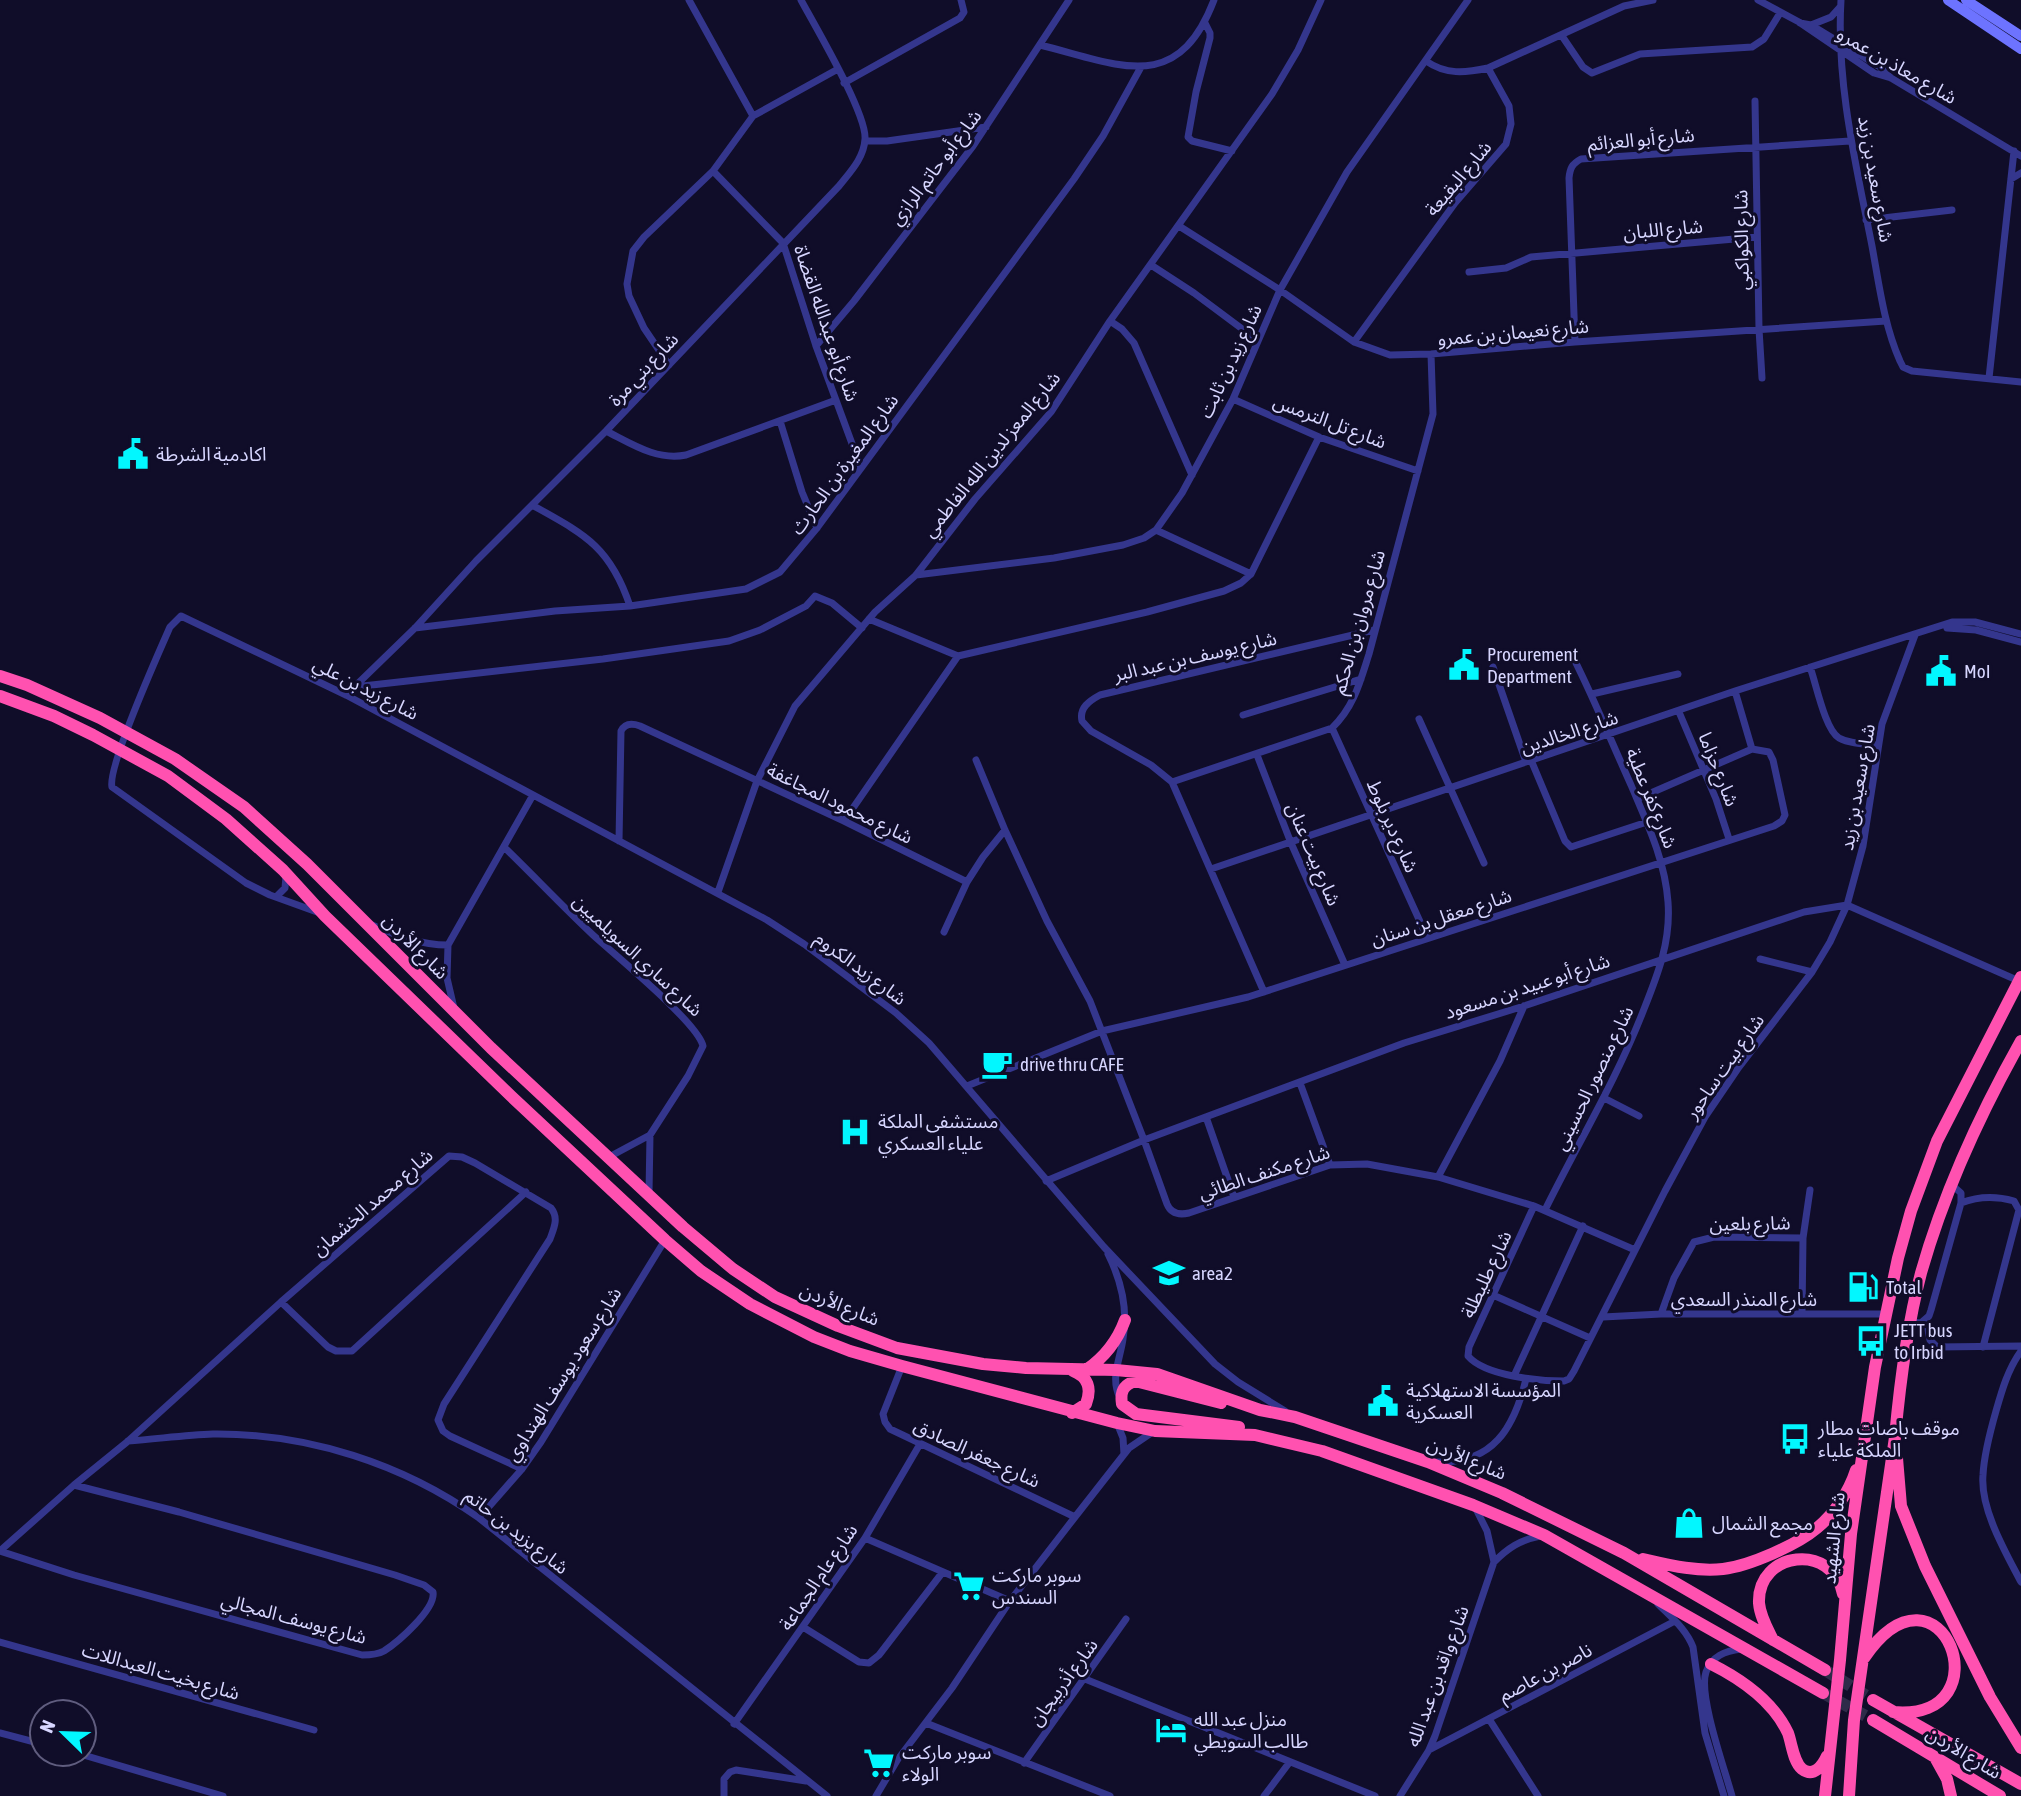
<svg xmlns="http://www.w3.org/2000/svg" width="2021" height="1796" viewBox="0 0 2021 1796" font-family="'Asap Condensed','Noto Sans Arabic',sans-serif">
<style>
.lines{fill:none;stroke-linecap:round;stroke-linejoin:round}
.highway-tunnel{stroke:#2e2b49;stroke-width:12;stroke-dasharray:12 6;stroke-linecap:butt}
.street{stroke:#34368d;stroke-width:7}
.secondary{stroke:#6d73ff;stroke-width:10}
.highway{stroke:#ff51b0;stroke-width:12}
.labels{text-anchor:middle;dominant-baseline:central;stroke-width:6;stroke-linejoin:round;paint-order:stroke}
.street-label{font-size:19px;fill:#d7d6ff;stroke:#100d29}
.poi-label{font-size:19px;fill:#d7d6ff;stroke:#100d29;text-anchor:start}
</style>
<rect width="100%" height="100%" fill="#100d29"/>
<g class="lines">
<path class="highway-tunnel" d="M 1825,1670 L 1873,1700
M 1823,1693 L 1873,1720"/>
<path class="street" d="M 689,0 L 753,116
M 1758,0 L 1799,22 L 1874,73 L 1891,78 L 2021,156
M 1841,0 C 1836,83 1856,165 1872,246 C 1879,284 1884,325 1900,361 L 1903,367 L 1912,371 L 2021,382
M 1205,23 L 1210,33 L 1210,38 L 1196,92 L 1188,137 L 1192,141 L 1232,151
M 1800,23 L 1811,25 L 1880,67 L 1891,78
M 1811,25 L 1831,17 L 1840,7
M 1562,36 L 1583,67 L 1592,73 L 1640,54 L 1752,47 L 1764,39 L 1780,13
M 1040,45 C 1118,64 1177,97 1214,0
M 1426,61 C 1446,75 1465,73 1488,68
M 844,83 L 960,18 L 964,12 L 961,0
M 1755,101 L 1759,329 L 1762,378
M 865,141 L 887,141 L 986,127
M 713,171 L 783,243 L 816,346 L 861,468
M 2011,179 L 2021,173
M 1866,220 L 1952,210
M 1179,226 L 1280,290 L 1354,342 L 1390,355 L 1431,354 L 1575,342 L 1886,321
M 1151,265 L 1194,293 L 1257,340
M 1469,272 L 1506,268 L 1531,257 L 1757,237
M 1110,321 L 1122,329 L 1134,343 L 1192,475
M 1354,342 L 1455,203 L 1506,144 L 1511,124 L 1509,106 L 1488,68 L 1624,6 L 1653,0
M 1575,342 L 1569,178 C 1570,168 1572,164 1581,159 L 1850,141
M 816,346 L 854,301 L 973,146 L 1069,0
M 669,365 L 644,328 L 629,296 L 627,284 L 633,251 L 644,237 L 713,171 L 753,116 L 838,69
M 1989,378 L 2014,151
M 1233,399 L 1319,437 L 1418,471
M 780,421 L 802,492 L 817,528
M 606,431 C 632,444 657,461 686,455 L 836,400
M 532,505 C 584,534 610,546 630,606
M 1156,530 L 1251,574
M 916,575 L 1054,558 L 1123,545 L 1144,538 L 1156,530 L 1182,493 L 1233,399 L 1280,290 L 1347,172 L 1468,0
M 869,619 L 958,656 L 1147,612 L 1224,591 L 1241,583 L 1251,574 L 1319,437
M 415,628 L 555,611 L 630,606 L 746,589 L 780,572 L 817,528 L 1074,179 L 1103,136 L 1141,67
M 1947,628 L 1976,630 L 2021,642
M 1493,667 L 1526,762
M 1810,667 C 1816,683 1825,730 1839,738 C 1850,744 1865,744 1877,745
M 354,687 L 603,659 L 729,641 L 760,630 L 806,606 L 815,596 L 832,603 L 862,628
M 1735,691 L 1752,749
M 1592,694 L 1678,674
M 346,695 L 415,628 L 476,561 L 606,431 L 839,186 C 850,172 864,158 865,139 C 867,114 815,26 801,0
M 1679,712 L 1716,799 L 1729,839
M 1243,715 L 1361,679
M 1419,719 L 1484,863
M 1332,728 L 1427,937
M 1257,755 L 1291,843 L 1345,965
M 976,760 L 1005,830 L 1047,921 L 1090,1001 L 1144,1140 L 1167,1204 C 1171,1214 1180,1215 1189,1213 L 1330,1165 L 1367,1164 L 1438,1177 L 1534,1206 L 1635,1250
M 1531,760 L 1565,841 L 1571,847 L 1647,822
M 1172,782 L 1332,728 C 1354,707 1360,682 1369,654 L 1433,414 L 1431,354
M 844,821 L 958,656
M 619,841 L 621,731 C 625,723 632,723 640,726 L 844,821 L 967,882 L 983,857 L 1005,830
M 504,847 C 534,876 562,906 593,935 C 615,955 698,1023 703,1046 L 688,1076 L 650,1135 L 609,1157
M 1211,869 L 1735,691 L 1952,622 L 1975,622 L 2021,634
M 718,892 L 757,781 L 795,706 L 875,612 L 916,575 L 975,499 L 1051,412 L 1110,321 L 1272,94 L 1298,50 L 1321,0
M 277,896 L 285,888 L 286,876
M 317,912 L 270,895 L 246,883 L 112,787 C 107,768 159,652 170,627 L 181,616 L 346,695 L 767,920 L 804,944 L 896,1013 L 929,1043 L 1104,1247 L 1215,1364 L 1238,1382 L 1285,1411
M 372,925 C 398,936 420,945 448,945
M 944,932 L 967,882
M 1760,959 L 1812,972
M 1264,992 L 1172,782 L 1151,765 L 1091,731 L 1082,721 C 1079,708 1089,701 1100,695 L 1374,630
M 454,1008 L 447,978 L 448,945 L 533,795
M 1300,1083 L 1330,1165
M 967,1086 L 1102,1031 L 1248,997 L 1774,826 L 1782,821 L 1785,815 L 1773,760 L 1769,752 L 1752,749 L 1637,799
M 1604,1098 L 1639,1116
M 1206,1117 L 1234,1197
M 1438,1177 L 1500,1061 L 1524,1006
M 1046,1181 L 1144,1140 L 1404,1043 L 1524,1006 L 1804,912 L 1847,905 L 2019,981
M 649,1193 L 650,1135
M 1961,1203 C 1979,1196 1996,1196 2014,1201 L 2019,1210 L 1983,1347
M 1534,1206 L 1469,1347 L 1468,1356 C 1485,1376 1539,1381 1564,1381 L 1569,1379 L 1574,1371 L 1665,1191 L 1705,1117 L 1739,1067 L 1812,972 L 1830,942 L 1847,905 L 1863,846 L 1882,724 L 1915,635
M 1545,1210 C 1578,1143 1617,1079 1644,1009 C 1658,974 1671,941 1668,902 C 1665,860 1647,823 1631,785 C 1612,743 1595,701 1574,659
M 1108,1254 C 1121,1280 1128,1310 1123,1339 C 1120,1360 1110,1378 1120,1398
M 1493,1295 L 1590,1338
M 281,1302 L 328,1347 L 336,1351 L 352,1351 L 526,1192
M 1661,1314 L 1674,1278 L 1694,1242 L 1714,1237 L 1803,1238
M 1802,1314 L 1803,1238 L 1810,1190
M 1603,1317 L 1661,1314 L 1886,1314
M 1926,1320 L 1930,1340 L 1937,1347 L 2021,1346
M 1910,1322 L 1921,1323 L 1929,1316 L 1931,1310 L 1961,1203 L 1961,1193 L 1952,1185
M 2021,1351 C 2008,1369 2002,1390 1996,1411 C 1990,1432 1984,1454 1983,1475 C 1980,1509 2006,1553 2021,1582
M 902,1366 L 883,1414 L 885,1422 L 890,1429 L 1075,1517
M 1514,1376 L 1583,1226
M 1117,1423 L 1123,1438 L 1124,1454
M 128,1441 C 157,1439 185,1435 213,1434 C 308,1433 403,1464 479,1518 L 827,1796
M 1437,1462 C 1493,1464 1514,1428 1526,1379
M 1475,1507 L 1487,1531 L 1494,1562
M 479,1518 L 522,1469 L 541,1442 L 665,1240
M 865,1538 L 1010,1601
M 0,1551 L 74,1485 L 127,1442 L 281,1302 L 449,1156 L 462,1157 L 475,1163 L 551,1208 C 559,1218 554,1228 550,1239 L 444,1404 L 438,1420 L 443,1431 L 450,1436 L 522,1469
M 0,1551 L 74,1575 L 362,1655 C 369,1655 377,1655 384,1651 C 398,1642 436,1609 433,1592 L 424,1585 L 395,1575 L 179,1512 L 74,1485
M 1658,1604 C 1672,1618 1686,1629 1693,1647 L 1705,1733 L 1724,1796
M 803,1627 L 859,1662 L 869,1663 L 879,1655 L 942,1573
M 0,1642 L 314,1730
M 1085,1679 L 1375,1796
M 1489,1719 L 1538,1796
M 926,1723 L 1110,1796
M 734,1724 L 865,1538 L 920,1444
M 0,1733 L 42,1744
M 1429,1750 L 1675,1621
M 80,1754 L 223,1796
M 1024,1763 L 1126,1619
M 724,1796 L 724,1779 L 730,1772 L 736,1770 L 806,1781
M 876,1796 L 898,1759 L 952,1688 L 1010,1601 L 1075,1517 L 1129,1448 L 1154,1431
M 1264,1796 L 1289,1763
M 1400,1796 L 1429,1750 L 1435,1736 L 1494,1562 C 1508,1548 1520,1540 1540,1536
M 1732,1796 C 1725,1770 1698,1695 1706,1672 C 1712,1656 1725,1651 1741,1649"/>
<path class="secondary" d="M 1948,0 L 2021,49
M 1966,0 L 2021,36"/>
<path class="highway" d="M 0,676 L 27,685 L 100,718 L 175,759 L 244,807 L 307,864 L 491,1048 L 683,1227 L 733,1269 L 775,1297 L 838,1326 L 897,1348 L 983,1364 L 1026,1368 L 1116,1370 L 1157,1374 L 1260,1410 L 1295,1417 L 1428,1462 L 1502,1493 L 1624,1553 L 1825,1670
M 0,696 L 54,716 L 93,735 L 168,776 L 226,819 L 283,870 L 325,916 L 511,1096 L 665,1240 L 701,1271 L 750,1304 L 814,1337 L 850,1351 L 902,1366 L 1117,1423 L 1155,1431 L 1255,1435 L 1322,1451 L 1473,1505 L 1544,1535 L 1823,1693
M 1086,1370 C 1105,1357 1117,1342 1125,1320
M 1221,1403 L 1135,1381 C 1123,1385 1120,1392 1122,1404 L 1136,1414 L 1239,1427
M 1072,1413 L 1086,1404 C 1092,1388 1088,1377 1073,1371
M 1897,1458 L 1901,1506 L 1925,1566 L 1990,1697 L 2021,1748
M 1643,1559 C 1669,1565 1696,1572 1723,1569 C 1749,1566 1797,1545 1817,1528 C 1834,1514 1849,1492 1856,1470
M 1773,1640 C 1767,1628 1760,1616 1759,1603 C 1757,1551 1833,1542 1843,1594
M 1864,1658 C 1941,1545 2008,1722 1893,1712
M 1711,1664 C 1741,1679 1773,1701 1788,1733 C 1792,1744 1793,1761 1802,1769 C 1814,1778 1823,1765 1827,1756
M 1873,1700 L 2021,1784
M 1873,1720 L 2000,1796
M 1936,1759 L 1947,1779 L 1951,1796
M 1825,1796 L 1840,1660 L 1851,1534 L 1875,1367 L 1898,1258 L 1911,1211 L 1937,1141 L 2021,977
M 1849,1796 L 1854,1720 L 1895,1437 C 1900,1382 1907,1326 1921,1273 C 1944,1192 1980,1114 2021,1041"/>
</g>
<defs>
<symbol id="civic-bare" viewBox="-9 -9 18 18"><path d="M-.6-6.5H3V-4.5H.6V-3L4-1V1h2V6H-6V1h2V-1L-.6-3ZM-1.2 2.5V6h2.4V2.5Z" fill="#02f7ff" stroke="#100d29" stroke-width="2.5" paint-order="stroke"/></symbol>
<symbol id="cafe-bare" viewBox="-9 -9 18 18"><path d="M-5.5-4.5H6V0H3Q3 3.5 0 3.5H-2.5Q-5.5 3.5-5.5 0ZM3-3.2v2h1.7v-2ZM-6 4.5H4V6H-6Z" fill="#02f7ff" stroke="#100d29" stroke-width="2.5" paint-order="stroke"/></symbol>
<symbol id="hospital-bare" viewBox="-9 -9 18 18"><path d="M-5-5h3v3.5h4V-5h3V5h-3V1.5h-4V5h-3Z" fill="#02f7ff" stroke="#100d29" stroke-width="2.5" paint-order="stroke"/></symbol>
<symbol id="school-bare" viewBox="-9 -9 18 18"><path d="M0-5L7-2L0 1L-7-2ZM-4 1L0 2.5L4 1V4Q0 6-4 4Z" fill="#02f7ff" stroke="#100d29" stroke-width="2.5" paint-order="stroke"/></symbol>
<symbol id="fuel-bare" viewBox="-9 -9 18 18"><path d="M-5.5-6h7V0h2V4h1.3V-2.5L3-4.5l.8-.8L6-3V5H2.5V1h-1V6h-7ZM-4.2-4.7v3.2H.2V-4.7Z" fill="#02f7ff" stroke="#100d29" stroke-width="2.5" paint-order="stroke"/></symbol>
<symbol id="bus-bare" viewBox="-9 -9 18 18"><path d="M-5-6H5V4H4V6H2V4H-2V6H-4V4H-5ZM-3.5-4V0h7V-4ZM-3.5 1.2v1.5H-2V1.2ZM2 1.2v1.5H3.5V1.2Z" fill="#02f7ff" stroke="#100d29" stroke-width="2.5" paint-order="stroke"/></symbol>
<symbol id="shop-bare" viewBox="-9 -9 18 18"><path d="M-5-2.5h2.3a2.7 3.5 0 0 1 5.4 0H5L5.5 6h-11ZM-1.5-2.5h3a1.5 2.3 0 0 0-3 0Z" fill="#02f7ff" stroke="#100d29" stroke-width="2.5" paint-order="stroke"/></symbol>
<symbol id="supermarket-bare" viewBox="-9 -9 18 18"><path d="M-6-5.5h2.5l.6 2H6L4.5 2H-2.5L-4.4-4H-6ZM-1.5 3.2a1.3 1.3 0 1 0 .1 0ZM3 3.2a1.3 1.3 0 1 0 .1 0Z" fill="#02f7ff" stroke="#100d29" stroke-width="2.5" paint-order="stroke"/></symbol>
<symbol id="hotel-bare" viewBox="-9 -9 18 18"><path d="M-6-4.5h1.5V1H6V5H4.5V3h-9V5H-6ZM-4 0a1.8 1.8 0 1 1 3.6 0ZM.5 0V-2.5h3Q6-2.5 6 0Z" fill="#02f7ff" stroke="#100d29" stroke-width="2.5" paint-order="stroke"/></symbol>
</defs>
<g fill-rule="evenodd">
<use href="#civic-bare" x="111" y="432" width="44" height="44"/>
<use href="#civic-bare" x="1442" y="643" width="44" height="44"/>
<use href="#civic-bare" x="1919" y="649" width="44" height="44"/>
<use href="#cafe-bare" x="975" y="1042" width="44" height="44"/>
<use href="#hospital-bare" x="833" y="1110" width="44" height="44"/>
<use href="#school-bare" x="1147" y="1251" width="44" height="44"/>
<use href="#fuel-bare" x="1841" y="1265" width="44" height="44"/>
<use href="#bus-bare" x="1849" y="1319" width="44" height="44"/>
<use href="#civic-bare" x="1361" y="1379" width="44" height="44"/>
<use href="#bus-bare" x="1773" y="1417" width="44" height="44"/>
<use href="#shop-bare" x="1667" y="1501" width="44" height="44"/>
<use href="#supermarket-bare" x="947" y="1564" width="44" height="44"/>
<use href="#hotel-bare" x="1149" y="1708" width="44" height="44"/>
<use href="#supermarket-bare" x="857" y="1741" width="44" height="44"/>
</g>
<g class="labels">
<g class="street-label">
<text transform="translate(1897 65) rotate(30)">شارع معاذ بن عمرو</text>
<text transform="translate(1641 139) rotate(-5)">شارع أبو العزائم</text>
<text transform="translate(935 167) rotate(-53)">شارع أبو حاتم الرازي</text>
<text transform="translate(1458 178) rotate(-50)">شارع البقيعة</text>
<text transform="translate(1876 179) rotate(80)">شارع سعيد بن زيد</text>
<text transform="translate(1663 229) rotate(-5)">شارع اللبان</text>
<text transform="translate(1741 240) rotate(-91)">شارع الكواكبي</text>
<text transform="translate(827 323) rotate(71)">شارع أبو عبدالله القضاة</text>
<text transform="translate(1513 332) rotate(-5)">شارع نعيمان بن عمرو</text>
<text transform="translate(1230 361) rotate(-65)">شارع زيد بن ثابت</text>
<text transform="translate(643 369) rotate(-47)">شارع بني مرة</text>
<text transform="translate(1330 421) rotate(21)">شارع تل الترمس</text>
<text transform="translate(991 454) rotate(-51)">شارع المعز لدين الله الفاطمي</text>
<text transform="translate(844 464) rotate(-54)">شارع المغيرة بن الحارث</text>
<text transform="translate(1358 622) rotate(-74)">شارع مروان بن الحكم</text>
<text transform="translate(1195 656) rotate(-13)">شارع يوسف بن عبد البر</text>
<text transform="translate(366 688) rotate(27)">شارع زيد بن علي</text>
<text transform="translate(1569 732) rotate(-18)">شارع الخالدين</text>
<text transform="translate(1719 769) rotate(68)">شارع حزاما</text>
<text transform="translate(1857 787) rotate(-80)">شارع سعيد بن زيد</text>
<text transform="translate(1652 798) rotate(68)">شارع كفر عطية</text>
<text transform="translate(840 803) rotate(26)">شارع محمود المجاغفة</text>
<text transform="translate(1393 826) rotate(66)">شارع دير بلوط</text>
<text transform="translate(1314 854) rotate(67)">شارع بيت عنان</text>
<text transform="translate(1441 917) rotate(-18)">شارع معقل بن سنان</text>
<text transform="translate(416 946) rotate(45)">شارع الأردن</text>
<text transform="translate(638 955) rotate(43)">شارع ساري السويلميين</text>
<text transform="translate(861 968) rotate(37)">شارع زيد الكروم</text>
<text transform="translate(1527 986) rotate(-18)">شارع أبو عبيد بن مسعود</text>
<text transform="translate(1724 1066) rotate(-55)">شارع بيت ساحور</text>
<text transform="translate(1593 1078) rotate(-64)">شارع منصور الحسيني</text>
<text transform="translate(1264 1172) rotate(-18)">شارع مكنف الطائي</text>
<text transform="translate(372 1202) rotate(-41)">شارع محمد الخشمان</text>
<text transform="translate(1750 1223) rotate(-1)">شارع بلعين</text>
<text transform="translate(1486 1274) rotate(-65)">شارع طليطلة</text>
<text x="1744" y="1299">شارع المنذر السعدي</text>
<text transform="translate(840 1304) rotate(22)">شارع الأردن</text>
<text transform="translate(563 1374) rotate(-58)">شارع سعود يوسف الهنداوي</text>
<text transform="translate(977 1453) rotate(25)">شارع جعفر الصادق</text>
<text transform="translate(1467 1458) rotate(22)">شارع الأردن</text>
<text transform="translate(517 1531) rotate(38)">شارع يزيد بن حاتم</text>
<text transform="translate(1833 1538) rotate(-84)">شارع الشهيد</text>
<text transform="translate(818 1577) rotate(-56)">شارع عام الجماعة</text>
<text transform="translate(294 1618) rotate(15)">شارع يوسف المجالي</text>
<text transform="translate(161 1671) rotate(16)">شارع بخيت العبداللات</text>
<text transform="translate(1545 1672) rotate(-28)">ناصر بن عاصم</text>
<text transform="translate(1437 1676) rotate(-70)">شارع واقد بن عبد الله</text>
<text transform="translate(1063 1682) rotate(-54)">شارع أذربيجان</text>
<text transform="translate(1964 1752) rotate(31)">شارع الأردن</text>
</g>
<g class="poi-label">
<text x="156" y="454">اكادمية الشرطة</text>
<text x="1487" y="654">Procurement<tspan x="1487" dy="22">Department</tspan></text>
<text x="1964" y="671">MoI</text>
<text x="1020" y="1064">drive thru CAFE</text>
<text x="878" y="1121">مستشفى الملكة<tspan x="878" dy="22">علياء العسكري</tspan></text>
<text x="1192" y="1273">area2</text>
<text x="1886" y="1287">Total</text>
<text x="1894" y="1330">JETT bus<tspan x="1894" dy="22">to Irbid</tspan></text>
<text x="1406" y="1390">المؤسسة الاستهلاكية<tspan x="1406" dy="22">العسكرية</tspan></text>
<text x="1818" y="1428">موقف باصات مطار<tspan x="1818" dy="22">الملكة علياء</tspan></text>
<text x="1712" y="1523">مجمع الشمال</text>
<text x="992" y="1575">سوبر ماركت<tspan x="992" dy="22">السندس</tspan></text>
<text x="1194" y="1719">منزل عبد الله<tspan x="1194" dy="22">طالب السويطي</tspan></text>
<text x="902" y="1752">سوبر ماركت<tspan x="902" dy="22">الولاء</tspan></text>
</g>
</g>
<g transform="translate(63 1733) rotate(293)"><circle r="33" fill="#100d29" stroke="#605d7f" stroke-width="2"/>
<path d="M0-5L12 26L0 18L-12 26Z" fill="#02f7ff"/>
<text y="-10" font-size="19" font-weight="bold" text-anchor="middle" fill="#d7d6ff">N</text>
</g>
</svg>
